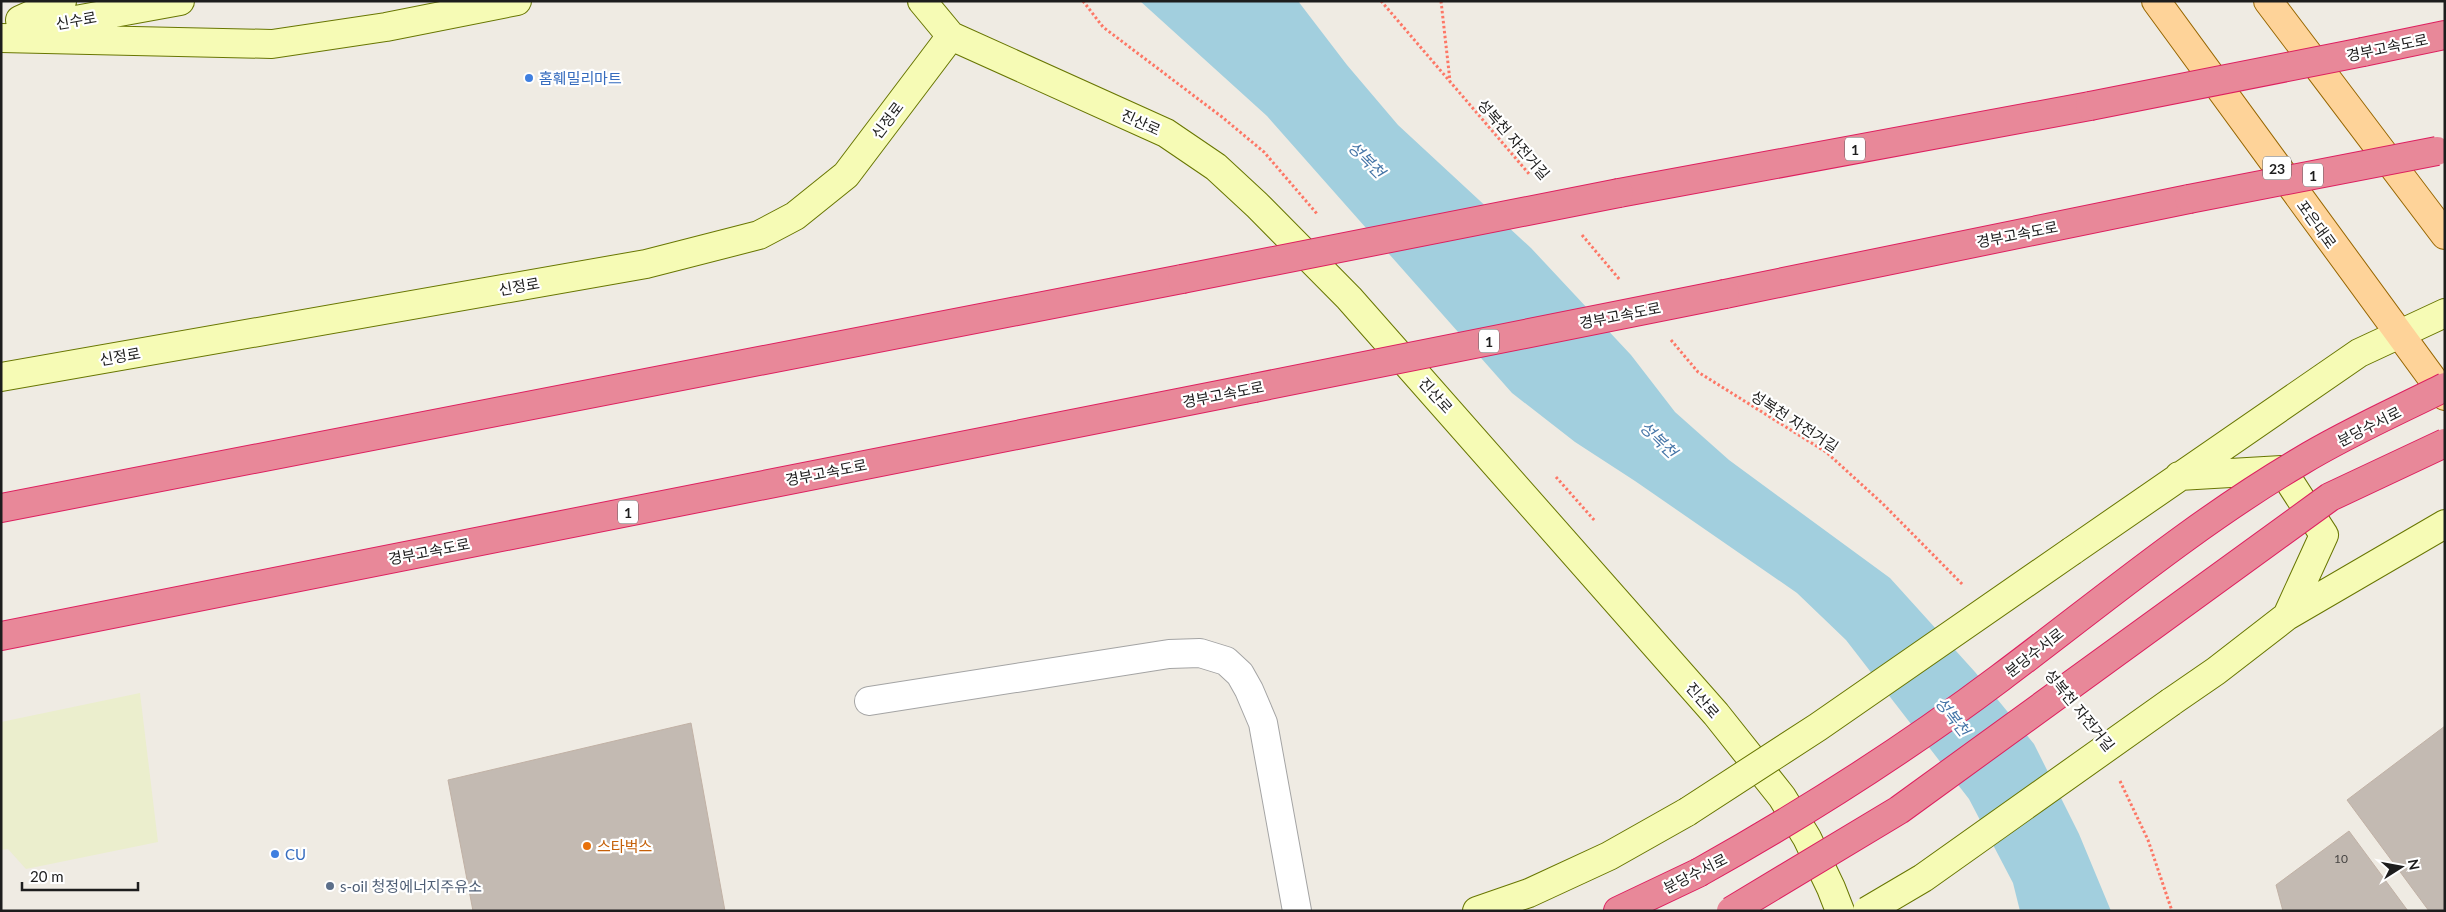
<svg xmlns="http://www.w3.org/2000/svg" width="2446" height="912" viewBox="0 0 2446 912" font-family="Lato,'Noto Sans KR',sans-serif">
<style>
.farmland{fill:#ebeecd}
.water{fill:#a2cfde}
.building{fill:#c3bab2;stroke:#c1b1a5}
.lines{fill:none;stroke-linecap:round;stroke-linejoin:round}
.street-casing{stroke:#a4a4a4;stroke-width:30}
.secondary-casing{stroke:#687602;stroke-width:30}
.primary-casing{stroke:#976600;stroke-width:30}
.highway-casing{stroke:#dd205f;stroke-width:30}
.path{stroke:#fd7766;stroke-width:3;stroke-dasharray:2.5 2.5;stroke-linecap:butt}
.street{stroke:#fff;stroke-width:28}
.secondary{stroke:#f6fbb5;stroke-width:28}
.primary{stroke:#fed399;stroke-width:28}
.highway{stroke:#e88899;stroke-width:28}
.secondary-bridge-casing{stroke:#687602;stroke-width:30;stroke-linecap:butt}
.highway-bridge-casing{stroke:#dd205f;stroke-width:30;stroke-linecap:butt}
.secondary-bridge{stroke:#f6fbb5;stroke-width:28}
.highway-bridge{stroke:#e88899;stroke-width:28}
.shop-dot{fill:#3f7fe0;stroke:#fff;stroke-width:2}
.food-dot{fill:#e8710a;stroke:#fff;stroke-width:2}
.service-dot{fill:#5c6f8a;stroke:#fff;stroke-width:2}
.labels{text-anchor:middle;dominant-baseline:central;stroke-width:4.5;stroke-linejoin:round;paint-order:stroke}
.number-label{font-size:12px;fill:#464442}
.shield{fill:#fff;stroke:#616161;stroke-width:1}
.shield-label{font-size:14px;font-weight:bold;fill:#1d1d1d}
.street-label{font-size:15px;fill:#1d1d1d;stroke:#fff}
.shop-label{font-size:15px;fill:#366cbe;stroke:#fff;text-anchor:start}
.food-label{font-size:15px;fill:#c56008;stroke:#fff;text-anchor:start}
.service-label{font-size:15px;fill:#4e5e75;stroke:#fff;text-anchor:start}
.water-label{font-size:16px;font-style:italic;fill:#4575a7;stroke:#fff}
</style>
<rect width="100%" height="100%" fill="#efebe3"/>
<path class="farmland" d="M 140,693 L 158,842 L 26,869 L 8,849 L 1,850 L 1,722 Z"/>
<path class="water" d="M 1140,1 L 1298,1 L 1347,65 L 1398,125 L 1531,248 L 1631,355 L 1675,412 L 1729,460 L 1890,578 L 1975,672 L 2034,744 L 2079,834 L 2111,911 L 2020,911 L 2013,883 L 1969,799 L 1846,640 L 1797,593 L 1635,481 L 1575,442 L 1512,393 L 1267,116 Z"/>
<path class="building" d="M 691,723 L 725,911 L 473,911 L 448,780 Z
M 2445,726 L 2445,911 L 2429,911 L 2347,800 Z
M 2349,831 L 2408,911 L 2283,911 L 2276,885 Z"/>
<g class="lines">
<defs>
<path id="street" d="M 869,701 L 1169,654 L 1200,653 L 1226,661 L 1240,674 L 1249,690 L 1263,723 L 1297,911"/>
<path id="secondary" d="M 922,1 L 951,36 L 1166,133 L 1216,167 L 1257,205 L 1349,298 L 1716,714 L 1782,797 L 1807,838 L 1831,888 L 1840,911
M 20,20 L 62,1
M 37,27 L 180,1
M 1,38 L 272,44 L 386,27 L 517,1
M 1,377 L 646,264 L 759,235 L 795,216 L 846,175 L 951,36
M 2179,476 L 2282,470 L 2324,535 L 2287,616
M 2072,551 L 2359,353 L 2445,313
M 2171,702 L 2216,671 L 2287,616 L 2445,524
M 1477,911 L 1529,893 L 1609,856 L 1687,812"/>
<path id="primary" d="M 2156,1 L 2445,396
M 2268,1 L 2445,235"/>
<path id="highway" d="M 2363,52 L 2445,35
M 1619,193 L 2090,106
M 1725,294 L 2189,199
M 1,508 L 1182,279
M 1,636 L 1254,388
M 1618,911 L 1698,873"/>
</defs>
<use href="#street" class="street-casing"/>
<use href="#secondary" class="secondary-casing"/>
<use href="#primary" class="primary-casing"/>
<use href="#highway" class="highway-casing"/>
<path class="path" d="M 1083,1 L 1103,27 L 1222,117 L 1264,152 L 1318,215
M 1381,1 L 1530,175
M 1441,1 L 1450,81
M 1582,235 L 1620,280
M 1671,340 L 1698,372 L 1826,452 L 1882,503 L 1963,585
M 1556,477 L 1595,521
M 2120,781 L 2148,840 L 2172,911"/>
<use href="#street" class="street"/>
<use href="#secondary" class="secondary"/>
<use href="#primary" class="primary"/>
<use href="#highway" class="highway"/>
<defs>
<path id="secondary-bridge" d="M 1687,812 L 1818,727 L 2072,551
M 1867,911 L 1923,878 L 2171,702"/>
<path id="highway-bridge" d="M 2090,106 L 2363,52
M 2189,199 L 2437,151
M 1182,279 L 1619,193
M 1254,388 L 1725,294
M 1698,873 C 1800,816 1907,748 2000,678 C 2099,604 2194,524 2301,461 C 2347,433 2397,411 2445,387
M 1731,911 L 1899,810 L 2330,497 L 2445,443"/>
</defs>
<use href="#secondary-bridge" class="secondary-bridge-casing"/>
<use href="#highway-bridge" class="highway-bridge-casing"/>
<use href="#secondary-bridge" class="secondary-bridge"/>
<use href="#highway-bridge" class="highway-bridge"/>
</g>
<g class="shop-dot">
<circle cx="529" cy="78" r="5"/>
<circle cx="275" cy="854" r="5"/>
</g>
<circle class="food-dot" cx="587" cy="846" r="5"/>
<circle class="service-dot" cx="330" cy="886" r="5"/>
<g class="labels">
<g class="number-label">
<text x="2341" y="858">10</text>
</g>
<g class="shield">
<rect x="1845" y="137.5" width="20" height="23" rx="4"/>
<rect x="2263" y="156.5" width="28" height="23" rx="4"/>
<rect x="2303" y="163.5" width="20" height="23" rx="4"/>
<rect x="1479" y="329.5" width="20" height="23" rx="4"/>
<rect x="618" y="500.5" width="20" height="23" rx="4"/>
</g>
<g class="shield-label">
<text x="1855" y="149">1</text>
<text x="2277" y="168">23</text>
<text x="2313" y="175">1</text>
<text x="1489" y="341">1</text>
<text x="628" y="512">1</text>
</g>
<g class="street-label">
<text transform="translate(76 20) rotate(-10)">신수로</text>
<text transform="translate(2387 47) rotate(-12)">경부고속도로</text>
<text transform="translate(887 120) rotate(-53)">신정로</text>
<text transform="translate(1141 122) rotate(24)">진산로</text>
<text transform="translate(1514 139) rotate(49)">성복천 자전거길</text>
<text transform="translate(2317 224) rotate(54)">포은대로</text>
<text transform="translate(2017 234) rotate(-11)">경부고속도로</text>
<text transform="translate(519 286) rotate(-10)">신정로</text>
<text transform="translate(1620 315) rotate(-11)">경부고속도로</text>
<text transform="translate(120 356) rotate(-10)">신정로</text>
<text transform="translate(1223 394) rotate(-11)">경부고속도로</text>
<text transform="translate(1436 395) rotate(48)">진산로</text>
<text transform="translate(1795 421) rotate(33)">성복천 자전거길</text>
<text transform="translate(2369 426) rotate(-27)">분당수서로</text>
<text transform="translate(826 472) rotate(-11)">경부고속도로</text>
<text transform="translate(429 551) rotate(-11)">경부고속도로</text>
<text transform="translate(2034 652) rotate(-38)">분당수서로</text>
<text transform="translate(1703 700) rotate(49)">진산로</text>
<text transform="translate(2080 710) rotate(51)">성복천 자전거길</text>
<text transform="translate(1695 873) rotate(-27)">분당수서로</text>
</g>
<g class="shop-label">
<text x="539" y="78">홈훼밀리마트</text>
<text x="285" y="854">CU</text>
</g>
<g class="food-label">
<text x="597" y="846">스타벅스</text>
</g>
<g class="service-label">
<text x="340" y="886">s-oil 청정에너지주유소</text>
</g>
<g class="water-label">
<text transform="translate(1367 159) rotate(45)">성복천</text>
<text transform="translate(1659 439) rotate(44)">성복천</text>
<text transform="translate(1953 716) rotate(52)">성복천</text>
</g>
</g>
<rect width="2446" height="912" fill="none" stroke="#1d1d1d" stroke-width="5"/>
<g transform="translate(2401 867) rotate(79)" stroke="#ffffff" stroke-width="4" paint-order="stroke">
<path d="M0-4L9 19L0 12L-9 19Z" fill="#1d1d1d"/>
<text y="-8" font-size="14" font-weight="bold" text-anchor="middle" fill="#1d1d1d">N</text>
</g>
<path d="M22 882v8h116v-8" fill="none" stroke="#1d1d1d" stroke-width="2.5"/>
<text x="30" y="882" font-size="15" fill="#1d1d1d" stroke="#ffffff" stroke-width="4" paint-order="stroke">20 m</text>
</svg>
